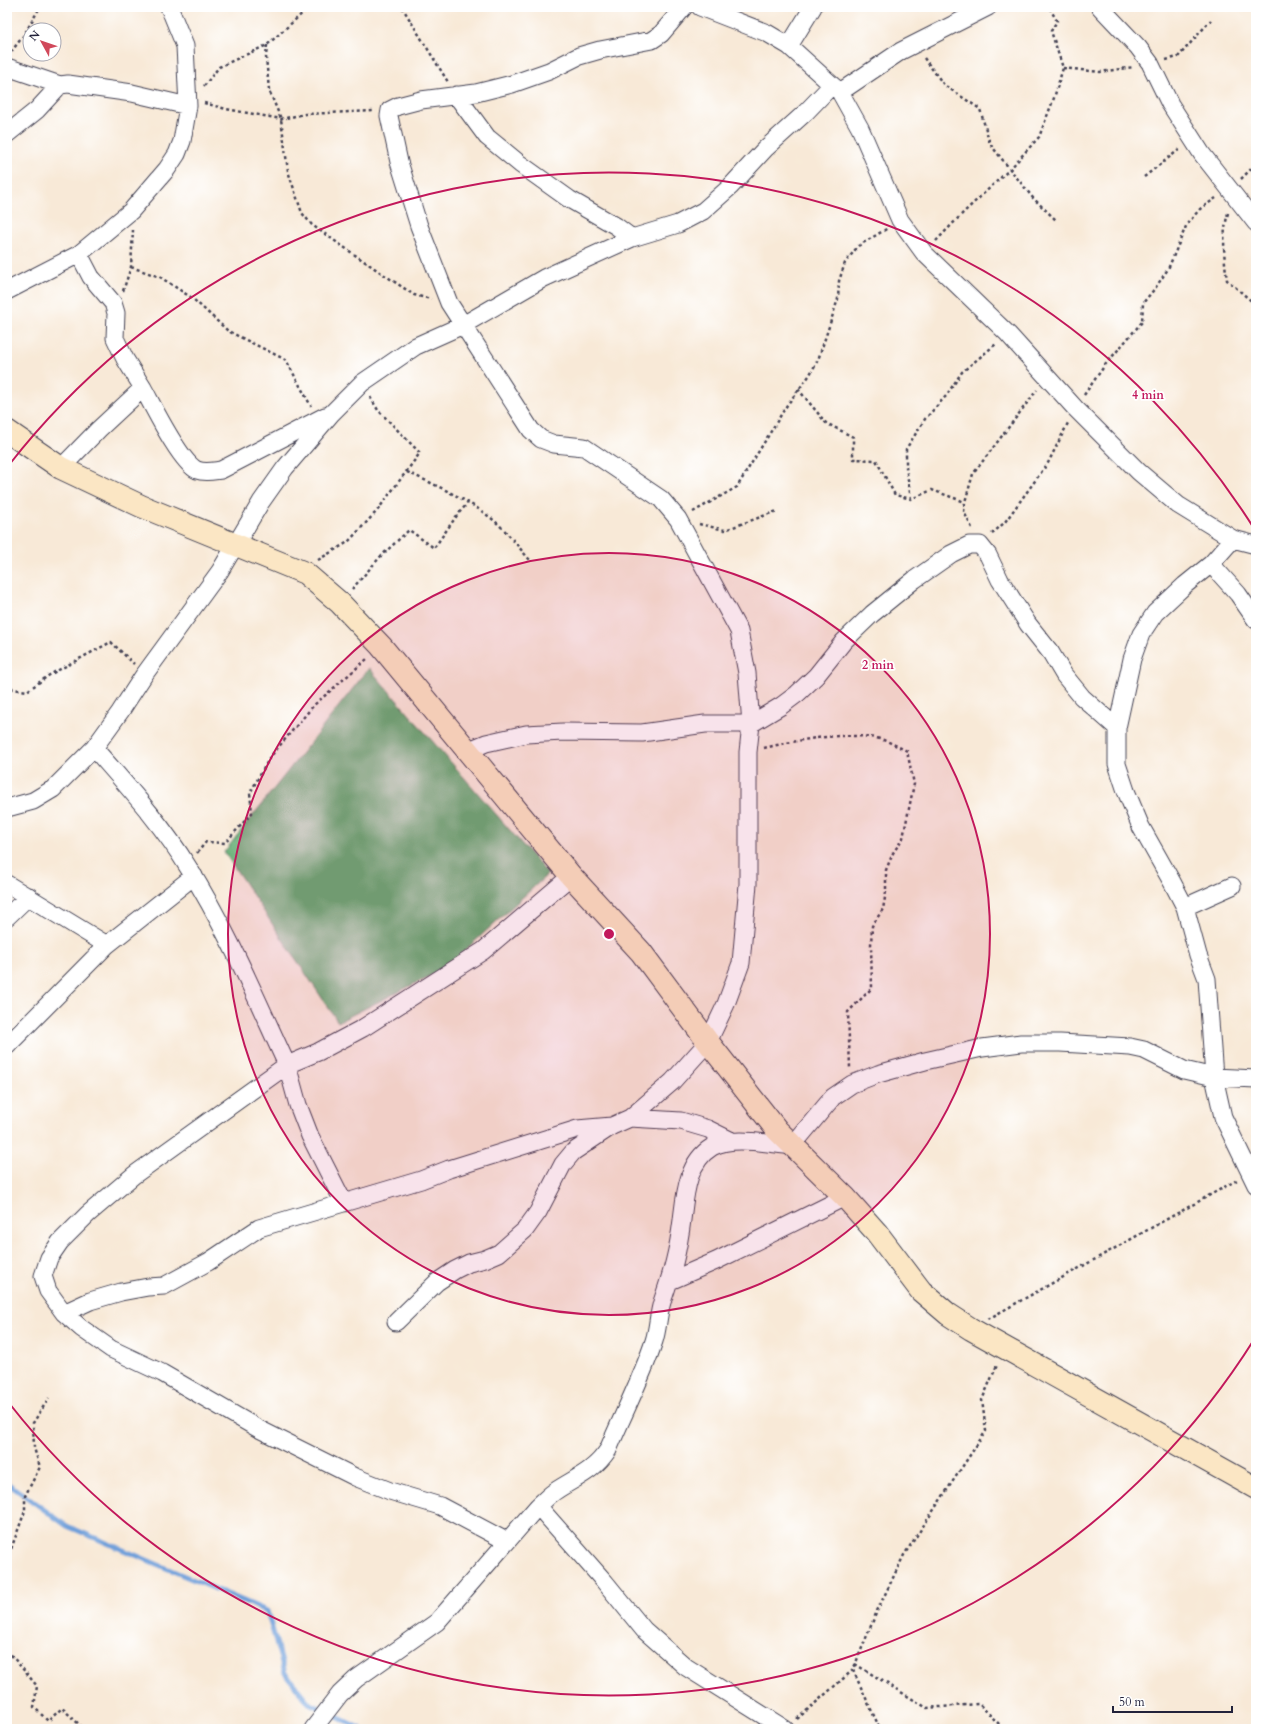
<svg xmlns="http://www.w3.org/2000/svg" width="1263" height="1736" viewBox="0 0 1263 1736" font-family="Cardo,serif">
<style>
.forest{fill:#66ae75;stroke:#446858}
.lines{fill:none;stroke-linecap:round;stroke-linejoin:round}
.stream{stroke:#71a0da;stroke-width:5}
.street-casing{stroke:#424052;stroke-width:19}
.secondary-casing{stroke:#424052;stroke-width:24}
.path{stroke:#424052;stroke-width:2.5;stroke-dasharray:3 3;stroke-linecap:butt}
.street{stroke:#fff;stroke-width:17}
.secondary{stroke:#fbe6c4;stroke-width:22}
.ring{fill:none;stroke:#c2185b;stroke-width:2}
.centre{fill:#c2185b;stroke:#fff;stroke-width:2}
.ring-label{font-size:12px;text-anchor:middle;font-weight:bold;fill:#c2185b;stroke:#fff;stroke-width:3.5;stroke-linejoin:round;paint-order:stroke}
</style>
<rect width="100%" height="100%" fill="#fff"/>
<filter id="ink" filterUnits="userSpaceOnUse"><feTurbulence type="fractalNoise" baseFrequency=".025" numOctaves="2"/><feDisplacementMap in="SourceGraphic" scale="8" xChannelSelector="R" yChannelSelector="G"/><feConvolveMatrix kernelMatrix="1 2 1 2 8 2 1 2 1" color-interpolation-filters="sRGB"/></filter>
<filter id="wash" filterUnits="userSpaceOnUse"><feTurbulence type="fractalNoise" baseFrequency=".012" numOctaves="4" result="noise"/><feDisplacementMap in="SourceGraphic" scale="16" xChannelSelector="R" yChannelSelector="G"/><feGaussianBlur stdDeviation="0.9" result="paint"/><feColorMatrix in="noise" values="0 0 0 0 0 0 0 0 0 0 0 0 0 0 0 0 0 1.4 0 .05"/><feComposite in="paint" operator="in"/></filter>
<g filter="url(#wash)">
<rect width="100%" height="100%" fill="#f8e9d7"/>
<path class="forest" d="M 369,668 L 548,874 L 446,968 L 338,1022 L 224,852 Z"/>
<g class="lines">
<path class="stream" d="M 7,1483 L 67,1526 L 267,1611 L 285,1673 L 309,1703 L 361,1729"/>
</g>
</g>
<g filter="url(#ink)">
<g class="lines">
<defs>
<path id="street" d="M 700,7 L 767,33 L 789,46 L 832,85 L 840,92 L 860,128 L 900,220 L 924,253 L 1008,334 L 1075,408 L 1139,472 L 1178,505 L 1233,539 L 1256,545
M 1100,7 L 1138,47 L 1150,63 L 1170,104 L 1202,154 L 1256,223
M 789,46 L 813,7
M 7,67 L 60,85 L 68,84 L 132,93 L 188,106
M 840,92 L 901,51 L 988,7
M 456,95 L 487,137 L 520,164 L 569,199 L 616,226 L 632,238
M 7,134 L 37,110 L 60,85
M 79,254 L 91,277 L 113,303 L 116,313 L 115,338 L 125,359 L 143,388
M 7,291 L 79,254 L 131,211 L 167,169 L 177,154 L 182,141 L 188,106 L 185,46 L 169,7
M 61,468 L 99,429 L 143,388 C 153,406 180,462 197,470 C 205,473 213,471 221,470 L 325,416
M 1233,539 L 1211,564 L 1185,585 L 1155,613 L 1141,634 L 1132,659 L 1117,728 L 1117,764 L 1126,791 L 1141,827 L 1172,882 L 1185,907 L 1198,955 L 1207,979 L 1214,1077 L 1256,1079
M 1211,564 L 1238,594 L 1256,620
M 94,748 C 127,786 162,824 188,867 C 227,929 256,998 287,1065 L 318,1052 L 363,1028 L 483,951 L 571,876
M 467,751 L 486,743 L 526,734 L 563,732 L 642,733 L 705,724 L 751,724 L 781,706 L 797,694 L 816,676 L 844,641 L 872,614 L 914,580 L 951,554 L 969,545 L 980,545 L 988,555 L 1000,580 L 1028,624 L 1051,653 L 1064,675 L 1082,697 L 1117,728
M 7,808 L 33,801 L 53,789 L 94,748 L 120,712 L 144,675 L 220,571 L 261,502 L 285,468 L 331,414 L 362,383 L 416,346 L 463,325 L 544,278 L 632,238 L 678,224 L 703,211 L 730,187 L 765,149 L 806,112 L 832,85
M 7,884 L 107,945
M 1185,907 L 1232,886
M 7,917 L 29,896
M 7,1046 L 107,945 L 194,876
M 630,1118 L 672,1082 L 708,1042 L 726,1004 L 741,963 L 748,884 L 748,752 L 751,724 L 747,673 L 739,631 L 678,519 L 661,499 L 584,447 L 554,444 L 541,439 L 531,430 L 449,303 L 419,226 L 399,162 L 389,116 L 390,110 L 398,106 L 421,100 L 476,93 L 512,84 L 549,71 L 579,56 L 600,50 L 652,40 L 661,34 L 684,7
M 344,1203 L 310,1136 L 298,1105 L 287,1065 L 134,1175 L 88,1214 L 60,1242 L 49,1258 L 43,1276 L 48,1291 L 64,1313 L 81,1328 L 111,1349 L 162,1373 L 257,1428 L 355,1477 L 390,1491 L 440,1506 L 506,1541
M 670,1281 L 716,1261 L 845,1197
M 64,1313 L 90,1301 L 121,1292 L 148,1287 L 164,1286 L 208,1262 L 259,1228 L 421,1180 L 449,1169 L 577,1129 L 612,1126
M 396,1322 L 437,1282 L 455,1270 L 469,1263 L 485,1259 L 499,1253 L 525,1230 L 538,1212 L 563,1164 L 573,1152 L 612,1126 L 630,1118 L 681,1121 L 708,1129 L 730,1140
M 538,1506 C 544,1501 550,1494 557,1490 C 577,1477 594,1471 608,1450 C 623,1414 642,1378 654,1341 C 658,1329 658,1315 662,1302 C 672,1273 678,1252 682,1220 C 685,1195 687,1162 712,1147 C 733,1135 768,1144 792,1146 L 833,1097 L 852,1084 L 878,1074 L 925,1061 L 982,1048 L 1021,1043 L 1060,1043 L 1130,1047 L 1144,1050 L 1184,1070 L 1214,1077 L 1223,1117 L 1256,1185
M 313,1729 L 340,1694 L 356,1679 L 437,1622 L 538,1506 L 604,1581 L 644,1630 L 686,1667 L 785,1729"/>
<path id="secondary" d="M 7,431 L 61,468 L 141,506 L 305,573 L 340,603 L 381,646 L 571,876 L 641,952 L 708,1042 L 777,1130 L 845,1197 L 877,1233 L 921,1291 L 948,1314 L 971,1329 L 1256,1488"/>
</defs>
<use href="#street" class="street-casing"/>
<use href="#secondary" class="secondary-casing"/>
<path class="path" d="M 402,7 L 448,82
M 267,45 L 266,57 L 269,90 L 281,119 L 288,171 L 302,213 L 312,225 L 358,257 L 414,295 L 431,299
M 11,52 L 24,35 L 40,7
M 924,58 L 944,85 L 980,109 L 990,144 L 1033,198 L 1057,221
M 1166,60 L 1178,57 L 1211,20
M 1063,68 L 1100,72 L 1134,67
M 204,86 L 219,67 L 267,45 L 305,11 L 308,7
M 204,103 L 226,109 L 281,119 L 305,114 L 373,111
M 1144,177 L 1180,149
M 1241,179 L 1256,164
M 1228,213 C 1222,235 1224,259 1227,280 L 1256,305
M 936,241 L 964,212 L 1010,169 L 1039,137 L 1054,98 L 1063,68 L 1051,31 L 1057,21 L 1049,7
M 131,267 L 160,277 L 192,298 L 228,331 L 286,360 L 311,406
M 123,291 L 131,267 L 133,230
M 798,389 L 826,423 L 853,437 L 853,459 L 876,460 L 895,495 L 911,499 L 932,490 L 965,502
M 1084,395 L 1105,365 L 1142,322 L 1143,303 L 1156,287 L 1168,269 L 1187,224 L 1200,209 L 1216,198
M 407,472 C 436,485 473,502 497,523 C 509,534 519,548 530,560
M 911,499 L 906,467 L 906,449 L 925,419 L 946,396 L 962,372 L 996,344
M 693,512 L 737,487 L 787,405 L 809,376 L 818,360 L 838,299 L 839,281 L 845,263 L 858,246 L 888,228
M 699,524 L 725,530 L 777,511
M 972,528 L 964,512 L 965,502 L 973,474 L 1037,390
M 992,534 L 1005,522 L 1048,463 L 1068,423
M 318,560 L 348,542 L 377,511 L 420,453 L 378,410 L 370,397
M 352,589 L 381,556 L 409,530 L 434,548 L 458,514 L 468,503
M 7,683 L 13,689 L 27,691 L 51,674 L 111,642 L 134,664
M 764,748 C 798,740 835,733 869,737 C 883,738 895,745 907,751 L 914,784 L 903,838 L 893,853 L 886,870 L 886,892 L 883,909 L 872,926 L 871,945 L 872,988 L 848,1012 L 850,1068
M 197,853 L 206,842 L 225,843 L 252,813 L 250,793 L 270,757 L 314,705 L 367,659
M 988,1319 L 1237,1180
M 7,1560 L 25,1511 L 25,1496 L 40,1467 L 34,1448 L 33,1423 L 49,1398
M 7,1650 L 37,1686 L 34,1707 L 48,1721 L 62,1708 L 84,1729
M 855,1664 L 927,1708 L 979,1704 L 1004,1729
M 853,1670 L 880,1729
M 797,1719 L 853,1670 L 877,1611 L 904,1555 L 986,1431 L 982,1400 L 997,1365"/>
<use href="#street" class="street"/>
<use href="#secondary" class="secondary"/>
</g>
</g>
<circle cx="609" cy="934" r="381" fill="#c2185b" fill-opacity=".12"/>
<g class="ring">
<circle cx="609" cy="934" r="381"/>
<path d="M1255 1338A762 762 0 0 1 9 1403M9 465A762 762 0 0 1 1255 530"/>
</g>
<circle cx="609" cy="934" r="6" class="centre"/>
<g class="ring-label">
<text x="1148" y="399">4 min</text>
<text x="878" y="669">2 min</text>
</g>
<rect width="1263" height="1736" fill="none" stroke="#fff" stroke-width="24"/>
<g transform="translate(42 42) rotate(310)"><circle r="19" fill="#ffffff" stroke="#a7a7b1"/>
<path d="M0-3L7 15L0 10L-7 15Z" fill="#d1495b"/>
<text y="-6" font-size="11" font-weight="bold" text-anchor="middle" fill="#22223b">N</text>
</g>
<path d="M1113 1706v6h119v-6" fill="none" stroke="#22223b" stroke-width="2"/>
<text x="1119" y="1706" font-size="12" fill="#22223b" stroke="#ffffff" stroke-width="3" paint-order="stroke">50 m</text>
</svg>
